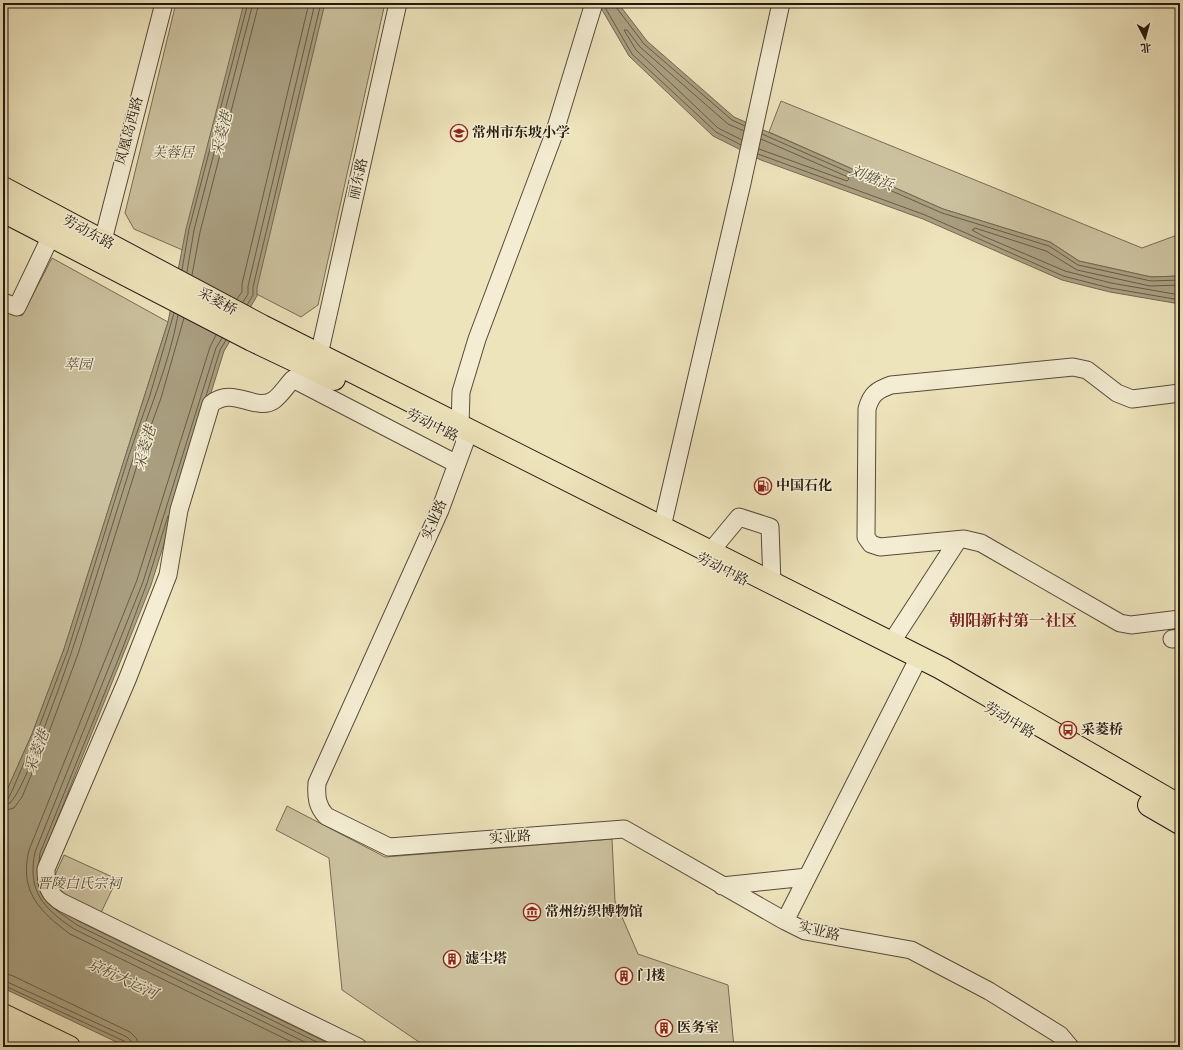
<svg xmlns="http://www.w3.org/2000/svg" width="1183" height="1050" viewBox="0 0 1183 1050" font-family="Vollkorn,'Noto Serif SC',serif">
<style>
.green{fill:#cbc19e;stroke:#776c56}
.water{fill:#a99f80;stroke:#736952}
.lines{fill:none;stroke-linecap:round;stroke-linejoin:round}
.shore{stroke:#665c46;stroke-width:1}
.minor-casing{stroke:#564b39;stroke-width:19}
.major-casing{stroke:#23180d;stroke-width:24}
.minor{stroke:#f4edd3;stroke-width:17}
.major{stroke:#eee4bc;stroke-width:22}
.labels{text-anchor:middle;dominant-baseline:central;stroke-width:3;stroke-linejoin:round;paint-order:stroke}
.street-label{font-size:14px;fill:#23180d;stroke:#f4edd3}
.poi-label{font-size:14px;font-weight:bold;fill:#23180d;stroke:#f4edd3;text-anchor:start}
.park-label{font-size:14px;font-style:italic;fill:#554b38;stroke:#f4edd3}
.water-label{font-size:15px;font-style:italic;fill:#594e3b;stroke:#f4edd3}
.quarter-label{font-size:16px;font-weight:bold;fill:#7a1f14;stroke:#f4edd3}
</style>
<rect width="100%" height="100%" fill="#eee4bc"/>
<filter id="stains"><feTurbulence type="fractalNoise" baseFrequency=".005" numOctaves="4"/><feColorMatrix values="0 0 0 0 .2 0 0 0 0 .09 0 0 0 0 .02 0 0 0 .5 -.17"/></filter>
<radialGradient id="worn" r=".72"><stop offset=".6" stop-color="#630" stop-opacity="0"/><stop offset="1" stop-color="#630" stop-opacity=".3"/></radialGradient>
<path class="green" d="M 176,3 L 255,3 L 194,255 L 134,229 L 125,213 Z
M 309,3 L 385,3 L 318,305 L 301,317 L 239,285 Z
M 781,101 L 1142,248 L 1180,234 L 1180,276 L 1151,277 L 1079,261 L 1050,242 L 943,209 L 769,132 Z
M 52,258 L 168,322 L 64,649 L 32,734 L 3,799 L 3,310 L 22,316 Z
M 287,806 L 385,857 L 612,839 L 615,901 L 638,954 L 728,985 L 734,1047 L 421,1047 L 422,1044 L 342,990 L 329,858 L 276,830 Z
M 64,855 L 117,879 L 99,917 L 54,893 L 51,884 Z"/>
<path class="water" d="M 244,3 L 325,3 L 257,288 L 257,296 L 224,351 L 151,585 L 43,855 L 59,907 L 78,921 L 336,1047 L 127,1047 L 3,988 L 3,799 L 32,734 L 64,649 L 168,322 L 186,229 Z
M 595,3 L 618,3 L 647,41 L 734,117 L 943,209 L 1050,242 L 1079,261 L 1151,277 L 1180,276 L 1180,304 L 1110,292 L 1062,280 L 923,219 L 761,160 L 713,136 L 629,56 L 601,8 Z"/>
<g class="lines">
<path class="shore" d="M 615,3 L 616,7 L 644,44 L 732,120 L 745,126
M 603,4 L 632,54 L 716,132 L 741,145
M 762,134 L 942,213 L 1049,246 L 1078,265 L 1151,281 L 1180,280
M 742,140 L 718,128 L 636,50 L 624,30 L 627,30 L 640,47 L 728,124 L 744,131
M 759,149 L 847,181 L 849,179 L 848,177 L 761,139
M 758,154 L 925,215 L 1063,276 L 1110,288 L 1180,300
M 182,270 L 189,229 L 248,3
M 187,272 L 194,230 L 253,3
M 192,275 L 200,232 L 259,3
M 1180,285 L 1150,286 L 1077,270 L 1046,251 L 975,228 L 972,230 L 983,236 L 1065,271 L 1111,283 L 1180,295
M 237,299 L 242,292 L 242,284 L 309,3
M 243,302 L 248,294 L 248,286 L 315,3
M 247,305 L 253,295 L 253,287 L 321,3
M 216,335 L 210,347 L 137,580 L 29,850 C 19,891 39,911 70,934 L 302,1047
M 222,338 L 216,348 L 143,582 L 35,852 C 27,891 43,908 74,929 L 315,1047
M 206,396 L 220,350 L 226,340
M 3,800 L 8,799 L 12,791 L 36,735 L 68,650 L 129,455 L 150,395 L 174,313
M 3,805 L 10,803 C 23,789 39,742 46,723 C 79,636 105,548 133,459 C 148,412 169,365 178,315
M 3,811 L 14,808 L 22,797 L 46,740 L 78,654 L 139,459 L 161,398 L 184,318
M 39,862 L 40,853 L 122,650 L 147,583 L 168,516
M 56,910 L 77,925 L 327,1047
M 3,974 L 11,975 L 130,1032 L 137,1039 L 138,1047
M 3,980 L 127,1037 L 131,1041 L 132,1047
M 3,985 L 124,1041 L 127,1047"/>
<defs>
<path id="minor" d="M 594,3 L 554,134 L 477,339 L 461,392 L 460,426 L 465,442 L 440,510 L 317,783 C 316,797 317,806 326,816 L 389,847 L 624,829 L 785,921 L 805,931 L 911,950 L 989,991 L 1060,1035 L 1070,1047
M 100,252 L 164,3
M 3,302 L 17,307 L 51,236
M 319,355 L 398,3
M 1180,393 L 1132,399 L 1117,393 L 1087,370 L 1073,367 L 891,385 C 877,390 871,394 867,409 L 866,537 L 871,544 L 880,547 L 964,539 L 981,543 L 1120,623 L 1131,625 L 1180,619
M 662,527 L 742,183 L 781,3
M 710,552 L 739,517 L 770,527 L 772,583
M 1172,639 L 1180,638
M 891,643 L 958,540
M 722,886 L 807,877
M 785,921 L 914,667
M 358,1047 L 63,903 C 48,895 46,885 46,869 L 127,680 L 168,575 L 179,510 L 211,404 C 233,385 256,413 274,400 C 281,395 287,385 293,379 L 457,464"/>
<path id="major" d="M 3,188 L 262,326 L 941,668 L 1180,806
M 3,211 L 252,340 L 334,379
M 1149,805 L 1180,823
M 3,1015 L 69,1047
M 3,1033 L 32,1047"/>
</defs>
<use href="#minor" class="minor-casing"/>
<use href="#major" class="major-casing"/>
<use href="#minor" class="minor"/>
<use href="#major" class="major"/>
</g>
<defs>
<symbol id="school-ring" viewBox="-11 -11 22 22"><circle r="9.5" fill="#f4edd3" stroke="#8f2418" stroke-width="1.5"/><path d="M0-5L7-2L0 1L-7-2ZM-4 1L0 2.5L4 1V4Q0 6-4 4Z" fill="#8f2418"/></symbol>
<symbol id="fuel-ring" viewBox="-11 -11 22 22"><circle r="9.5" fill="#f4edd3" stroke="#8f2418" stroke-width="1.5"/><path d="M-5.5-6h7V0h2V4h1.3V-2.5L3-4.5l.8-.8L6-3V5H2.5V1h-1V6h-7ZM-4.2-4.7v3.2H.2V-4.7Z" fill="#8f2418"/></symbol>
<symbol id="bus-ring" viewBox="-11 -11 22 22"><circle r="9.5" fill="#f4edd3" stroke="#8f2418" stroke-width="1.5"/><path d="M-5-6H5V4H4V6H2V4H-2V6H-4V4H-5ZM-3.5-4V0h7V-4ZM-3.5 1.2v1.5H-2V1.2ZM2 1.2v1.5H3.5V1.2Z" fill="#8f2418"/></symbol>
<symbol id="museum-ring" viewBox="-11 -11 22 22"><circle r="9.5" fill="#f4edd3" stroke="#8f2418" stroke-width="1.5"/><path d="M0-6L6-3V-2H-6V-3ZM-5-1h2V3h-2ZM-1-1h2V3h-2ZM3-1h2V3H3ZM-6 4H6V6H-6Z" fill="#8f2418"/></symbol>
<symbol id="building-ring" viewBox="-11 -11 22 22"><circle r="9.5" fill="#f4edd3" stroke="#8f2418" stroke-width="1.5"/><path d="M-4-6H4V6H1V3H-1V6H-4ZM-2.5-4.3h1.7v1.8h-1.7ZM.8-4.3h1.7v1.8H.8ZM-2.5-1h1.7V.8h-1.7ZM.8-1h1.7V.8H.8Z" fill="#8f2418"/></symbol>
</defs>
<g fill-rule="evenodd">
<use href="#school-ring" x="449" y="123" width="20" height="20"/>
<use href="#fuel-ring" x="753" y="476" width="20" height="20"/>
<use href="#bus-ring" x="1058" y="720" width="20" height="20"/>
<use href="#museum-ring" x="522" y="902" width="20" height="20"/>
<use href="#building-ring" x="442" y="949" width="20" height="20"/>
<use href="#building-ring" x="614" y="966" width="20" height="20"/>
<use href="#building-ring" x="654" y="1018" width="20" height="20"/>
</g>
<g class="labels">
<g class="street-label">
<text transform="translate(130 131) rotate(-75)">凤凰岛西路</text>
<text transform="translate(359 179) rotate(-77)">丽东路</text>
<text transform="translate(88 233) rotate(28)">劳动东路</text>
<text transform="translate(217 302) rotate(29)">采菱桥</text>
<text transform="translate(432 426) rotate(26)">劳动中路</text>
<text transform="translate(435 520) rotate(-67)">实业路</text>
<text transform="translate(722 570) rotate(27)">劳动中路</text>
<text transform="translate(1009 721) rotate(31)">劳动中路</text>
<text transform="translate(510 838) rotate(-4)">实业路</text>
<text transform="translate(819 932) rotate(14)">实业路</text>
</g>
<g class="poi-label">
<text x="472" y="133">常州市东坡小学</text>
<text x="776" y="486">中国石化</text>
<text x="1081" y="730">采菱桥</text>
<text x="545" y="912">常州纺织博物馆</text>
<text x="465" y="959">滤尘塔</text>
<text x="637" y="976">门楼</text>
<text x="677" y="1028">医务室</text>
</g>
<g class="park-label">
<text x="173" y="153">芙蓉居</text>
<text x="78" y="365">萃园</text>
<text x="79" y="884">晋陵白氏宗祠</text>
</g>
<g class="water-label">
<text transform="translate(223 134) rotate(-76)">采菱港</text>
<text transform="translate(871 179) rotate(21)">刘塘浜</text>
<text transform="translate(146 448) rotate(-74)">采菱港</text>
<text transform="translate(38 752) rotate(-70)">采菱港</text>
<text transform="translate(122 980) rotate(25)">京杭大运河</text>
</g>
<g class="quarter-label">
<text x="1013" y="622">朝阳新村第一社区</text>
</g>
</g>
<rect width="1183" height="1050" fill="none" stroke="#eee4bc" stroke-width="16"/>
<rect x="4" y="4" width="1175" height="1042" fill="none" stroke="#23180d" stroke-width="2"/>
<rect x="8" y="8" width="1167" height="1034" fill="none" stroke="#23180d"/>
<g transform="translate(1145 38) rotate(174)" stroke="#f4edd3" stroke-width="3" paint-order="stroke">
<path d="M0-3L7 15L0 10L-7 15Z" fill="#23180d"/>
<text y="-6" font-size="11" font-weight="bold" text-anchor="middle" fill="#23180d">北</text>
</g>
<rect width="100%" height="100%" filter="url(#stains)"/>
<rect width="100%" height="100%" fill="url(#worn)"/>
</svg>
